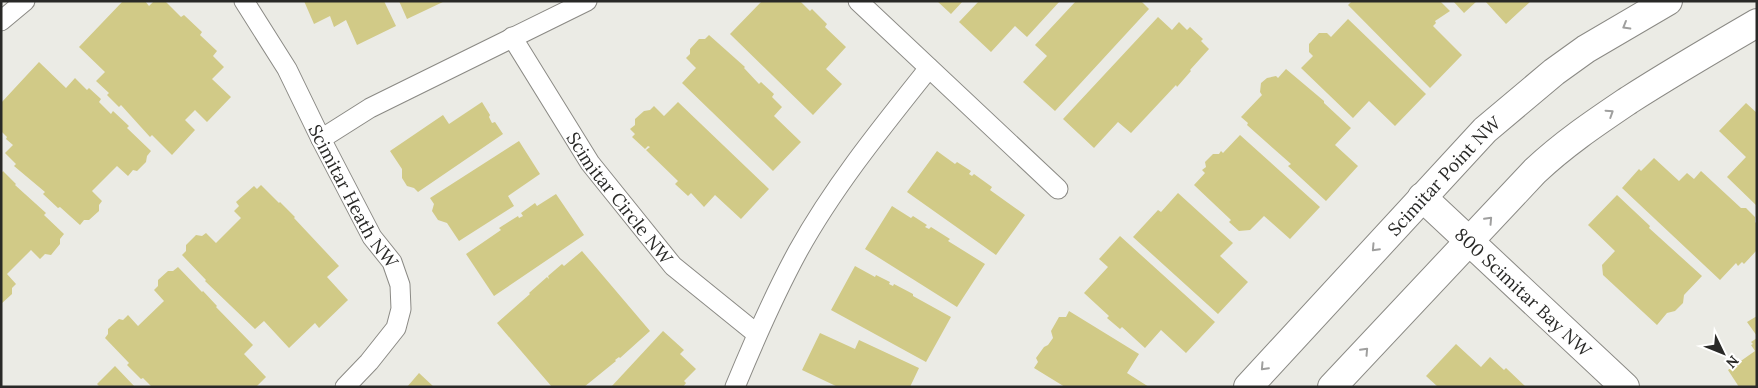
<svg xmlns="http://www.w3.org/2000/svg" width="1758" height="388" viewBox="0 0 1758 388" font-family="Lora,serif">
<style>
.building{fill:#d1ca87}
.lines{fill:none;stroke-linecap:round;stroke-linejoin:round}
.lane-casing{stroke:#8b8a85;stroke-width:21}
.street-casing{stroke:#8b8a85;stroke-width:30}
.lane{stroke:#fff;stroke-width:19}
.street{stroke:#fff;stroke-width:28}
.oneway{stroke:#9f9f9e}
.labels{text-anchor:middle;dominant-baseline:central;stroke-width:4.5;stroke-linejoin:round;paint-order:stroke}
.street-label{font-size:18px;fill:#292927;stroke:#fffffe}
</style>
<rect width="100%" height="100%" fill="#ebebe5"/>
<path class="building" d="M 123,1 L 145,1 L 149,6 L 154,1 L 165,1 L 181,17 L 184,15 L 202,32 L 200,35 L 217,51 L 213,56 L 224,67 L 212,79 L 231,97 L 207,122 L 195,110 L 185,120 L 195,130 L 172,155 L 152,135 L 150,137 L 121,105 L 119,107 L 107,95 L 109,93 L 96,81 L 105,72 L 79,47 Z
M 304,1 L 384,1 L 396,26 L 357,45 L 346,20 L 334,27 L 330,16 L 314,24 Z
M 399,1 L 445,1 L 407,19 Z
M 762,1 L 800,1 L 810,11 L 812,9 L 827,24 L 825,27 L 846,47 L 826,69 L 842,84 L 813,115 L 730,34 Z
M 937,1 L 963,1 L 951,14 Z
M 979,1 L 1060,1 L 1027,37 L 1015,26 L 991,52 L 959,22 Z
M 1076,1 L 1141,1 L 1149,9 L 1055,111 L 1023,82 L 1047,56 L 1035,45 Z
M 1352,1 L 1440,1 L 1450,11 L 1435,21 L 1436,23 L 1433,26 L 1462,55 L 1430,88 L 1348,5 Z
M 1453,1 L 1477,1 L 1464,13 Z
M 1485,1 L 1531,1 L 1506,24 Z
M 1158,17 L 1172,30 L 1179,22 L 1187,30 L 1190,27 L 1203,39 L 1201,41 L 1209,49 L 1190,70 L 1191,71 L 1177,87 L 1176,85 L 1131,133 L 1118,122 L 1094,148 L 1063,119 Z
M 1348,19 L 1426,94 L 1395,126 L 1369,101 L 1353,118 L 1301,68 L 1313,56 L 1309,52 L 1309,44 L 1319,33 L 1327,33 L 1331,37 Z
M 709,35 L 745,67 L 744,68 L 759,84 L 761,82 L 774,94 L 772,97 L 782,107 L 774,116 L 801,142 L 773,171 L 682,83 L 696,68 L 686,58 L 690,54 L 690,49 L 699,39 L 705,39 Z
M 39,62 L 66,88 L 75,78 L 87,90 L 89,88 L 101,99 L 99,102 L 111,114 L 113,111 L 129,126 L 127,128 L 151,151 L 147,156 L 146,162 L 137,171 L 133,170 L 128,176 L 117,166 L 92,191 L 102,201 L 99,205 L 99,211 L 89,220 L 84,220 L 80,225 L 60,207 L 58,208 L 43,194 L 45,192 L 14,166 L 16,164 L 5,153 L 13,145 L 6,139 L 7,137 L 1,131 L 1,103 Z
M 1286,69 L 1324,101 L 1324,103 L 1351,128 L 1335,145 L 1358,166 L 1326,201 L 1288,166 L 1291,164 L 1247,125 L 1248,123 L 1241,117 L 1262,95 L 1260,92 L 1261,83 L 1267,78 L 1276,76 L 1278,78 Z
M 482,102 L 490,115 L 489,117 L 492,123 L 495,122 L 503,134 L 418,192 L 414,188 L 407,186 L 402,178 L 402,169 L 390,151 L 443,115 L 449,124 Z
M 678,102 L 769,189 L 741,219 L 715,195 L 704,207 L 691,193 L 688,196 L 675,184 L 678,181 L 646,150 L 650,147 L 648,146 L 645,149 L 632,137 L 635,134 L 630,129 L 635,125 L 635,119 L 644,111 L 650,110 L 654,106 L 664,116 Z
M 1746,103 L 1757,113 L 1757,206 L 1727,177 L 1746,157 L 1719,131 Z
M 1240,135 L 1320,207 L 1290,239 L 1264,216 L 1250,230 L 1239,231 L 1229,222 L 1231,220 L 1194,185 L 1205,173 L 1202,170 L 1206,167 L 1205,162 L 1213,154 L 1219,154 L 1221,151 L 1223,153 Z
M 519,141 L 540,174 L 508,196 L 514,206 L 459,241 L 447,223 L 438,220 L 432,211 L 434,204 L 430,198 Z
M 937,151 L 955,164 L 957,162 L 971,171 L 969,174 L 972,176 L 974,174 L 992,187 L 990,190 L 1025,215 L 996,255 L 907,192 Z
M 1654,158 L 1679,181 L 1687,173 L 1694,179 L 1701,171 L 1741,208 L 1746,208 L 1755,217 L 1755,222 L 1757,224 L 1757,250 L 1744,264 L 1742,262 L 1738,266 L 1736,263 L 1720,280 L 1622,188 L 1639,169 L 1641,171 Z
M 3,171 L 16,184 L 15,185 L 46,213 L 44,215 L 64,234 L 60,239 L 60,244 L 51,255 L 45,254 L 40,259 L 31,250 L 7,274 L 16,284 L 12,288 L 12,294 L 1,304 L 1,174 Z
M 261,185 L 279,203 L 280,202 L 295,217 L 294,218 L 339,266 L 327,277 L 348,300 L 319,328 L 315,323 L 289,348 L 264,321 L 255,329 L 205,281 L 206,280 L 182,255 L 186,251 L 186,245 L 196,235 L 202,236 L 206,233 L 216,243 L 241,218 L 234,211 L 239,206 L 236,202 L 254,186 L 257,189 Z
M 1178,193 L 1233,243 L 1220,256 L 1248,282 L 1218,314 L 1133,237 L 1158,210 L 1161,212 Z
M 556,194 L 584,235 L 494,296 L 466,254 L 501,230 L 499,228 L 518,216 L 519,218 L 523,216 L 521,213 L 535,203 L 537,206 Z
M 1617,195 L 1650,226 L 1649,228 L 1702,276 L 1684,295 L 1683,303 L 1675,311 L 1667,313 L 1657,325 L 1603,275 L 1602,265 L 1615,251 L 1588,225 Z
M 892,206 L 911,218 L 913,216 L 927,225 L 925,227 L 929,229 L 931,227 L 950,239 L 948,241 L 985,264 L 957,307 L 865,249 Z
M 1120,236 L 1215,322 L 1186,353 L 1161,330 L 1145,348 L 1122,327 L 1120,329 L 1107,318 L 1109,316 L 1084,293 L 1108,267 L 1099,259 Z
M 582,251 L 650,331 L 620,358 L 619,357 L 615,360 L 616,361 L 584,387 L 552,387 L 497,323 L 530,294 L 529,293 L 547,277 L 549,279 L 548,276 L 562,264 L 564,266 Z
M 855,266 L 875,277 L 876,275 L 890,282 L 889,284 L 893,286 L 894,284 L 913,294 L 913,296 L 951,317 L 926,362 L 831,310 Z
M 178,267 L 202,292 L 203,291 L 217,306 L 216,307 L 253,345 L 244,354 L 266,377 L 256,387 L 152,387 L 143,378 L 141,379 L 127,365 L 129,363 L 105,338 L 108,334 L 108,329 L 119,319 L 123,320 L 128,315 L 138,326 L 164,301 L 154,290 L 158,286 L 158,280 L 168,271 L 173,271 Z
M 1069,311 L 1139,354 L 1127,373 L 1149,387 L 1065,387 L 1034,368 L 1038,362 L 1036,358 L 1044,347 L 1048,345 L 1053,338 L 1051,331 L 1059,317 L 1066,317 Z
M 1757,316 L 1757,336 L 1747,322 Z
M 663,331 L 684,350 L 680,354 L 696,369 L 684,381 L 686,383 L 683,387 L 611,387 Z
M 820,333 L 855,349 L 859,340 L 919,368 L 910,387 L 838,387 L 802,370 Z
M 1757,338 L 1757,387 L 1739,387 L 1728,370 L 1755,351 L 1751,345 L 1753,344 L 1751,342 Z
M 1456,344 L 1481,367 L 1490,357 L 1504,370 L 1506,368 L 1526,387 L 1438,387 L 1426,376 Z
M 115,366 L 135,387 L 100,387 L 97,384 Z
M 419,373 L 434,387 L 407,387 Z"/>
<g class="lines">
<defs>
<g id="lane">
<path id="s1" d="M 244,1 L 287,69 L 321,139 L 372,237 L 392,262 L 400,285 L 401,309 L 396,328 L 369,362 L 345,387"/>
<path d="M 858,1 L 1058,189"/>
<path d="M 1,21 L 25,1"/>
<path id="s2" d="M 512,37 L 590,163 L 673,266 L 757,334"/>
<path d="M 321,139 L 370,108 L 587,1"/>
<path d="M 735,387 C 754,341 774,295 798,251 C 834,186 882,127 929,68"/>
</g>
<g id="street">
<path id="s3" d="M 1422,197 L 1625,387"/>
<path id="s4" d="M 1248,387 L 1485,130 L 1554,72 L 1586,49 L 1668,1"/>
<path d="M 1332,387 L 1535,171 C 1565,143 1595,123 1629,100 C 1671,73 1714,48 1757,23"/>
</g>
</defs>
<use href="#lane" class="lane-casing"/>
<use href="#street" class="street-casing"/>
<use href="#lane" class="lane"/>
<use href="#street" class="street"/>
</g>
<defs><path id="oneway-chevron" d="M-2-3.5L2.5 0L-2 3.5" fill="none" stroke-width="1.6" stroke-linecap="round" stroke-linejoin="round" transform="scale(1.25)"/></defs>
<g class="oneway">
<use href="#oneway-chevron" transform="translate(1626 26) rotate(150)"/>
<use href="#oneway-chevron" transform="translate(1610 113) rotate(-33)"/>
<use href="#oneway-chevron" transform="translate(1489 220) rotate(-47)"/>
<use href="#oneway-chevron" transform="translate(1375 248) rotate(133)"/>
<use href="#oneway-chevron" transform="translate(1365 351) rotate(-47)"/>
<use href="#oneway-chevron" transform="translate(1264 367) rotate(133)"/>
</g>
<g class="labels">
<g class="street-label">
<text stroke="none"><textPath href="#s4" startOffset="288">Scimitar Point NW</textPath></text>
<text stroke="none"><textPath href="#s1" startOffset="224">Scimitar Heath NW</textPath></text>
<text stroke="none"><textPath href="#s2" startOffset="194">Scimitar Circle NW</textPath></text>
<text stroke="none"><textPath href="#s3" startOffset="139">800 Scimitar Bay NW</textPath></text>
</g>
</g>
<rect width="1758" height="388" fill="none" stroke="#292927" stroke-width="5"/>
<g transform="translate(1723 353) rotate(133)" stroke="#fffffe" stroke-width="4" paint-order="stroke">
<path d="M0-4L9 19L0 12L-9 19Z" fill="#292927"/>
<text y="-8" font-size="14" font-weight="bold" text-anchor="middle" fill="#292927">N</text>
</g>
</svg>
